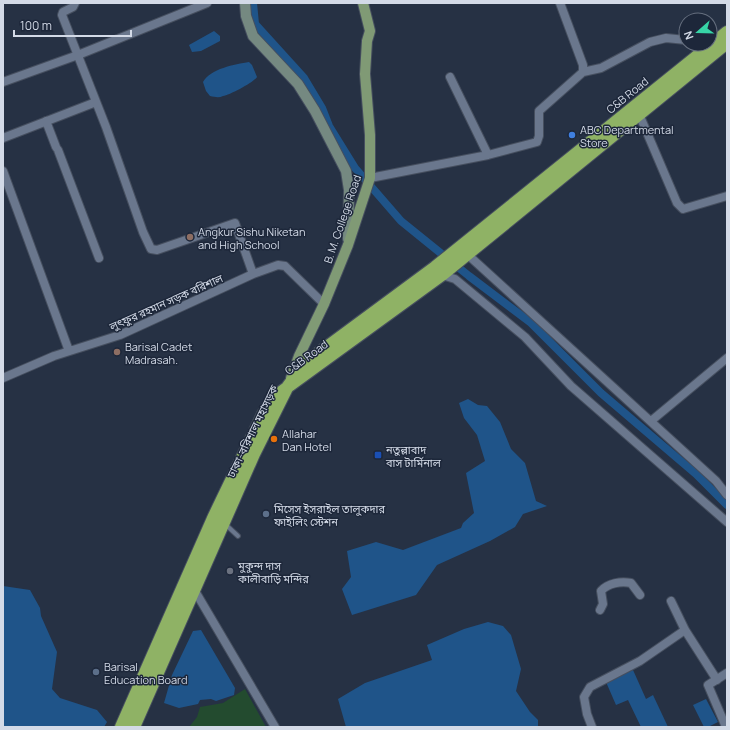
<svg xmlns="http://www.w3.org/2000/svg" width="730" height="730" viewBox="0 0 730 730" font-family="Manrope,'Noto Sans Bengali',sans-serif">
<style>
.green{fill:#234b2f}
.water{fill:#1f5489}
.lines{fill:none;stroke-linecap:round;stroke-linejoin:round}
.canal{stroke:#1f5489;stroke-width:8}
.lane-casing{stroke:#464f5f;stroke-width:6}
.street-casing{stroke:#464f5f;stroke-width:10}
.secondary-casing{stroke:#464f5f;stroke-width:12}
.primary-casing{stroke:#464f5f;stroke-width:12}
.highway-casing{stroke:#464f5f;stroke-width:14}
.lane{stroke:#6a778d;stroke-width:4}
.street{stroke:#6a778d;stroke-width:8}
.secondary{stroke:#758981;stroke-width:10}
.primary{stroke:#809a75;stroke-width:10}
.highway{stroke:#8fb265;stroke-width:12}
.shop-dot{fill:#3f7fe0;stroke:#1d273a;stroke-width:1.5}
.education-dot{fill:#8d6e63;stroke:#1d273a;stroke-width:1.5}
.food-dot{fill:#e8710a;stroke:#1d273a;stroke-width:1.5}
.transit-dot{fill:#1a4fb4;stroke:#1d273a;stroke-width:1.5}
.service-dot{fill:#5c6f8a;stroke:#1d273a;stroke-width:1.5}
.worship-dot{fill:#6b7280;stroke:#1d273a;stroke-width:1.5}
.labels{text-anchor:middle;dominant-baseline:central;stroke-width:3;stroke-linejoin:round;paint-order:stroke}
.street-label{font-size:11px;fill:#d3dae7;stroke:#1d273a}
.poi-label{font-size:11px;fill:#d3dae7;stroke:#1d273a;text-anchor:start}
</style>
<rect width="100%" height="100%" fill="#263144"/>
<path class="green" d="M 245,689 L 266,727 L 189,727 L 197,717 L 200,707 L 223,703 Z"/>
<path class="water" d="M 214,31 L 220,36 L 220,41 L 201,51 L 192,52 L 189,45 Z
M 249,62 L 252,65 L 257,77 C 254,82 230,95 223,96 C 219,98 215,97 210,96 L 206,91 L 203,82 C 210,69 235,64 249,62 Z
M 468,399 L 478,405 L 487,406 L 500,422 L 511,449 L 525,463 L 536,501 L 547,506 L 523,514 L 515,527 L 490,541 L 437,565 L 416,595 L 352,615 L 342,589 L 351,577 L 347,551 L 376,542 L 403,550 L 461,528 L 463,523 L 474,513 L 466,473 L 485,461 L 477,435 L 464,418 L 459,403 Z
M 3,586 L 30,590 L 40,608 L 41,616 L 57,652 L 52,689 L 60,698 L 97,710 L 107,722 L 104,727 L 3,727 Z
M 488,622 L 503,626 L 511,635 L 521,669 L 516,691 L 530,712 L 538,720 L 538,727 L 346,727 L 338,699 L 365,683 L 432,660 L 427,645 L 464,629 Z
M 201,630 L 235,688 L 234,695 L 216,701 L 211,699 L 200,700 L 198,704 L 179,708 L 164,703 L 172,675 L 193,631 Z
M 633,670 L 646,699 L 653,695 L 668,727 L 641,727 L 628,700 L 616,705 L 606,682 Z
M 706,699 L 718,722 L 708,727 L 704,727 L 693,705 Z"/>
<g class="lines">
<path class="canal" d="M 253,3 L 255,24 L 304,78 L 322,108 L 329,126 L 355,168 L 401,221 L 469,276 L 530,322 L 601,393 L 696,474 L 727,505"/>
<defs>
<path id="lane" d="M 225,524 L 238,536"/>
<path id="street" d="M 75,3 L 73,7 L 63,12 L 62,15 L 106,127 L 143,232 L 151,249 L 157,250 L 235,223 L 253,274
M 583,72 L 601,68 L 650,42 L 666,38 L 686,40
M 450,77 L 488,155
M 3,82 L 78,55 L 207,3
M 639,114 L 677,203 L 683,209 L 727,196
M 46,121 L 56,147
M 3,138 L 96,102
M 58,150 L 99,258
M 3,171 L 69,351
M 370,178 L 488,155 L 537,142 L 539,136 L 539,111 L 583,72 L 583,65 L 560,3
M 467,254 L 716,481 L 727,495
M 442,275 L 455,279 L 525,337 L 571,386 L 727,522
M 3,378 L 54,356 L 120,335 L 253,274 L 278,265 L 285,266 L 324,304
M 651,421 L 727,358
M 195,591 L 275,727
M 671,601 L 685,630 L 717,680
M 600,610 L 603,604 L 601,591 C 608,583 621,581 631,583 L 640,595
M 592,727 L 587,714 L 584,697 L 590,687 L 640,661 L 685,630
M 726,727 L 708,685 L 727,673"/>
<path id="secondary" d="M 245,3 L 246,16 L 253,36 L 298,84 L 315,111 L 346,171 L 349,190 L 348,239"/>
<path id="primary" d="M 291,378 L 299,356 L 324,304 L 348,245 L 370,178 L 370,135 L 365,74 L 367,41 L 370,31 L 363,3"/>
<path id="highway" d="M 121,727 L 214,516 L 263,414 L 274,397 L 442,275 L 727,43
M 134,727 L 254,454 L 288,386 L 305,363 L 435,267 L 727,32"/>
</defs>
<use href="#lane" class="lane-casing"/>
<use href="#street" class="street-casing"/>
<use href="#secondary" class="secondary-casing"/>
<use href="#primary" class="primary-casing"/>
<use href="#highway" class="highway-casing"/>
<use href="#lane" class="lane"/>
<use href="#street" class="street"/>
<use href="#secondary" class="secondary"/>
<use href="#primary" class="primary"/>
<use href="#highway" class="highway"/>
</g>
<circle class="shop-dot" cx="572" cy="135" r="4"/>
<g class="education-dot">
<circle cx="190" cy="237" r="4"/>
<circle cx="117" cy="352" r="4"/>
</g>
<circle class="food-dot" cx="274" cy="439" r="4"/>
<rect class="transit-dot" x="374" y="451" width="8" height="8" rx="2"/>
<g class="service-dot">
<circle cx="266" cy="514" r="4"/>
<circle cx="96" cy="672" r="4"/>
</g>
<circle class="worship-dot" cx="230" cy="571" r="4"/>
<g class="labels">
<g class="street-label">
<text transform="translate(627 95) rotate(-39)">C&amp;B Road</text>
<text transform="translate(342 219) rotate(-71)">B. M. College Road</text>
<text transform="translate(166 302) rotate(-24)">লুৎফুর রহমান সড়ক বরিশাল</text>
<text transform="translate(306 357) rotate(-36)">C&amp;B Road</text>
<text transform="translate(252 431) rotate(-64)">ঢাকা-বরিশাল মহাসড়ক</text>
</g>
<g class="poi-label">
<text x="580" y="129">ABC Departmental<tspan x="580" dy="13">Store</tspan></text>
<text x="198" y="231">Angkur Sishu Niketan<tspan x="198" dy="13">and High School</tspan></text>
<text x="125" y="346">Barisal Cadet<tspan x="125" dy="13">Madrasah.</tspan></text>
<text x="282" y="433">Allahar<tspan x="282" dy="13">Dan Hotel</tspan></text>
<text x="386" y="449">নতুল্লাবাদ<tspan x="386" dy="13">বাস টার্মিনাল</tspan></text>
<text x="274" y="508">মিসেস ইসরাইল তালুকদার<tspan x="274" dy="13">ফাইলিং স্টেশন</tspan></text>
<text x="238" y="565">মুকুন্দ দাস<tspan x="238" dy="13">কালীবাড়ি মন্দির</tspan></text>
<text x="104" y="666">Barisal<tspan x="104" dy="13">Education Board</tspan></text>
</g>
</g>
<rect width="730" height="730" fill="none" stroke="#d3dae7" stroke-width="8"/>
<g transform="translate(698 32) rotate(250)"><circle r="19" fill="#1d273a" stroke="#666f7f"/>
<path d="M0-3L7 15L0 10L-7 15Z" fill="#37d4a6"/>
<text y="-6" font-size="11" font-weight="bold" text-anchor="middle" fill="#d3dae7">N</text>
</g>
<path d="M14 30v6h117v-6" fill="none" stroke="#d3dae7" stroke-width="2"/>
<text x="20" y="30" font-size="12" fill="#d3dae7" stroke="#1d273a" stroke-width="3" paint-order="stroke">100 m</text>
</svg>
